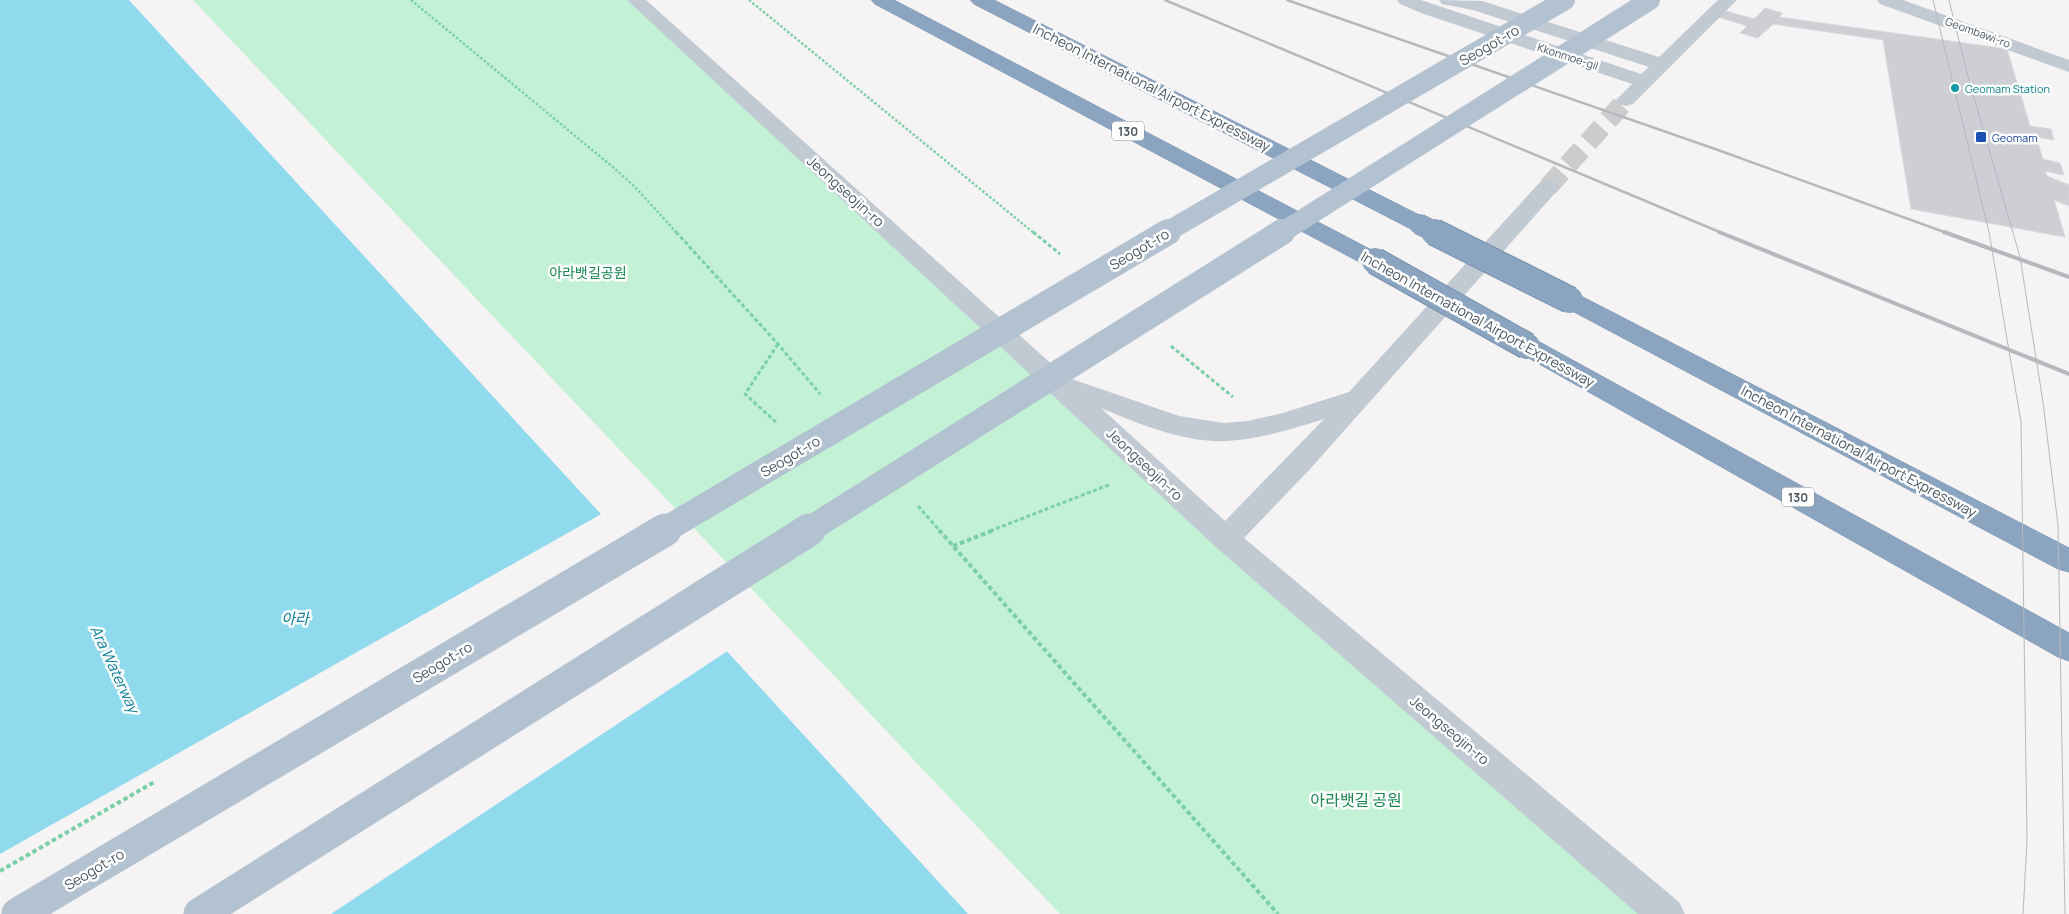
<svg xmlns="http://www.w3.org/2000/svg" width="2069" height="914" viewBox="0 0 2069 914" font-family="Manrope,'Noto Sans KR',sans-serif">
<style>
.green{fill:#c3f1d5}
.water{fill:#90daee}
.pier{fill:#f5f3f3}
.building{fill:#cdcfd5;stroke:#d7d9de}
.lines{fill:none;stroke-linecap:round;stroke-linejoin:round}
.minor-tunnel{stroke:#caccce;stroke-width:20;stroke-dasharray:20 10;stroke-linecap:butt}
.highway-casing{stroke:#7690ad;stroke-width:1}
.path-far2{stroke:#7ad0a6;stroke-width:2.5;stroke-dasharray:2.5 2;stroke-linecap:butt}
.path-far1{stroke:#7ad0a6;stroke-width:3;stroke-dasharray:4 2.5;stroke-linecap:butt}
.path{stroke:#7ad0a6;stroke-width:4;stroke-dasharray:4.5 3;stroke-linecap:butt}
.minor{fill:#c1cad2;fill-rule:evenodd}
.highway{fill:#8ba5c1;fill-rule:evenodd}
.tram{stroke:#b5b8bd;stroke-width:1}
.rail-far1{stroke:#b5b8bd;stroke-width:2.5}
.rail{stroke:#b5b8bd;stroke-width:4}
.highway-bridge-far1-casing{stroke:#7690ad;stroke-width:21;stroke-linecap:butt}
.highway-bridge-casing{stroke:#7690ad;stroke-width:28;stroke-linecap:butt}
.major-bridge-far2{stroke:#b3c2d1;stroke-width:20}
.major-bridge-far1{stroke:#b3c2d1;stroke-width:26}
.major-bridge{stroke:#b3c2d1;stroke-width:33}
.highway-bridge-far1{stroke:#8ba5c1;stroke-width:20}
.highway-bridge{stroke:#8ba5c1;stroke-width:26}
.culture-dot{fill:#0f9aa8;stroke:#fff;stroke-width:2}
.transit-dot{fill:#1a4fb4;stroke:#fff;stroke-width:2}
.labels{text-anchor:middle;dominant-baseline:central;stroke-width:5;stroke-linejoin:round;paint-order:stroke}
.far-street-label{font-size:11px;fill:#4a5661;stroke:#fff}
.far-culture-label{font-size:11px;fill:#0d838f;stroke:#fff;text-anchor:start}
.far-transit-label{font-size:11px;fill:#164399;stroke:#fff;text-anchor:start}
.shield{fill:#fff;stroke:#808990;stroke-width:1}
.shield-label{font-size:12px;font-weight:bold;fill:#4a5661}
.street-label{font-size:14px;fill:#4a5661;stroke:#fff}
.park-label{font-size:14px;fill:#17864f;stroke:#fff}
.water-label{font-size:15px;font-style:italic;fill:#0c7c9b;stroke:#fff}
.near-park-label{font-size:16px;fill:#17864f;stroke:#fff}
</style>
<rect width="100%" height="100%" fill="#f5f3f3"/>
<path class="green" d="M 193,0 L 636,0 L 1662,914 L 1060,914 Z"/>
<path class="water" d="M 0,0 L 129,0 L 968,914 L 0,914 Z"/>
<path class="pier" d="M 603,513 L 729,650 L 331,914 L 0,914 L 0,854 Z"/>
<path class="building" d="M 1765,8 L 1783,13 L 1779,17 L 2007,49 L 2030,126 L 2051,129 L 2054,140 L 2036,137 L 2043,159 L 2060,163 L 2064,175 L 2045,171 L 2047,176 L 2069,185 L 2069,206 L 2054,200 L 2065,237 L 1911,209 L 1883,40 L 1773,24 L 1758,38 L 1740,33 L 1747,26 L 1718,17 L 1726,11 L 1754,19 Z"/>
<g class="lines">
<path class="minor-tunnel" d="M 1548,187 L 1626,100"/>
<defs>
<path id="highway" d="M 872,0 L 894,0 L 1383,256 L 1387,261 L 1383,266 L 1375,268 L 1367,266 L 875,4 Z
M 971,0 L 994,0 L 1427,219 L 1430,224 L 1427,229 L 1419,231 L 1411,229 L 974,4 Z
M 1570,293 L 1579,295 L 2069,548 L 2069,572 L 2058,569 L 1561,305 L 1558,300 L 1561,295 Z
M 1527,338 L 1536,340 L 2069,633 L 2069,661 L 2058,657 L 1518,352 L 1514,346 L 1518,340 Z"/>
</defs>
<use href="#highway" class="highway-casing"/>
<path class="path-far2" d="M 411,0 L 614,168 L 634,186 L 677,233
M 749,0 L 1034,233"/>
<path class="path-far1" d="M 676,232 L 778,344 L 820,394
M 1033,232 L 1060,254
M 1171,346 L 1233,397
M 776,422 L 745,394 L 778,344
M 918,506 L 940,531
M 990,531 L 1111,484"/>
<path class="path" d="M 939,530 L 1278,914
M 953,546 L 994,530
M 0,871 L 156,781"/>
<path class="minor" d="M 627,0 L 646,0 L 1066,377 L 1179,416 L 1224,423 L 1247,421 L 1283,413 L 1349,392 L 1540,182 L 1548,180 L 1556,182 L 1559,187 L 1556,192 L 1311,468 L 1244,538 L 1679,902 L 1685,914 L 1638,914 L 1216,547 ZM 1101,408 C 1139,424 1184,443 1227,441 C 1260,439 1292,429 1324,419 L 1225,521 Z
M 1397,0 L 1421,0 L 1641,74 L 1649,67 L 1473,10 L 1442,4 L 1439,0 L 1482,1 L 1659,57 L 1718,0 L 1737,0 L 1633,104 L 1626,106 L 1619,104 L 1616,100 L 1632,84 L 1421,13 L 1400,4 Z
M 1877,0 L 1903,0 L 2069,60 L 2069,72 L 1880,4 Z"/>
<use href="#highway" class="highway"/>
<path class="tram" d="M 1933,0 L 1989,232 L 2021,422 L 2027,840 L 2023,914
M 1949,0 L 1967,73 L 2020,257 L 2043,402 L 2058,525 L 2065,914"/>
<path class="rail-far1" d="M 1165,0 L 1722,233
M 1287,0 L 1718,150 L 1947,233"/>
<path class="rail" d="M 1719,232 L 2069,374
M 1944,232 L 2069,277"/>
<defs>
<path id="highway-bridge-far1" d="M 1419,224 L 1437,233"/>
<path id="highway-bridge" d="M 1434,232 L 1570,300
M 1375,261 L 1527,346"/>
</defs>
<use href="#highway-bridge-far1" class="highway-bridge-far1-casing"/>
<use href="#highway-bridge" class="highway-bridge-casing"/>
<path class="major-bridge-far2" d="M 1165,233 L 1565,0
M 1281,233 L 1650,0"/>
<path class="major-bridge-far1" d="M 663,531 L 1168,232
M 807,531 L 1282,232"/>
<path class="major-bridge" d="M 18,914 L 665,530
M 200,914 L 809,530"/>
<use href="#highway-bridge-far1" class="highway-bridge-far1"/>
<use href="#highway-bridge" class="highway-bridge"/>
</g>
<circle class="culture-dot" cx="1955" cy="88" r="5"/>
<rect class="transit-dot" x="1975" y="131" width="12" height="12" rx="2.5"/>
<g class="labels">
<g class="far-street-label">
<text transform="translate(1978 32) rotate(20)">Geombawi-ro</text>
<text transform="translate(1568 56) rotate(18)">Kkonmoe-gil</text>
</g>
<g class="far-culture-label">
<text x="1965" y="88">Geomam Station</text>
</g>
<g class="far-transit-label">
<text x="1992" y="137">Geomam</text>
</g>
<g class="shield">
<rect x="1112" y="121.5" width="32" height="19" rx="4"/>
<rect x="1782" y="487.5" width="32" height="19" rx="4"/>
</g>
<g class="shield-label">
<text x="1128" y="131">130</text>
<text x="1798" y="497">130</text>
</g>
<g class="street-label">
<text transform="translate(1489 45) rotate(-30)">Seogot-ro</text>
<text transform="translate(1152 87) rotate(27)">Incheon International Airport Expressway</text>
<text transform="translate(846 191) rotate(42)">Jeongseojin-ro</text>
<text transform="translate(1139 249) rotate(-31)">Seogot-ro</text>
<text transform="translate(1478 319) rotate(29)">Incheon International Airport Expressway</text>
<text transform="translate(1859 451) rotate(28)">Incheon International Airport Expressway</text>
<text transform="translate(790 456) rotate(-31)">Seogot-ro</text>
<text transform="translate(1145 464) rotate(43)">Jeongseojin-ro</text>
<text transform="translate(442 662) rotate(-31)">Seogot-ro</text>
<text transform="translate(1450 730) rotate(40)">Jeongseojin-ro</text>
<text transform="translate(94 869) rotate(-31)">Seogot-ro</text>
</g>
<g class="park-label">
<text x="588" y="272">아라뱃길공원</text>
</g>
<g class="water-label">
<text x="295" y="618">아라</text>
<text transform="translate(115 669) rotate(65)">Ara Waterway</text>
</g>
<g class="near-park-label">
<text x="1356" y="800">아라뱃길 공원</text>
</g>
</g>
</svg>
